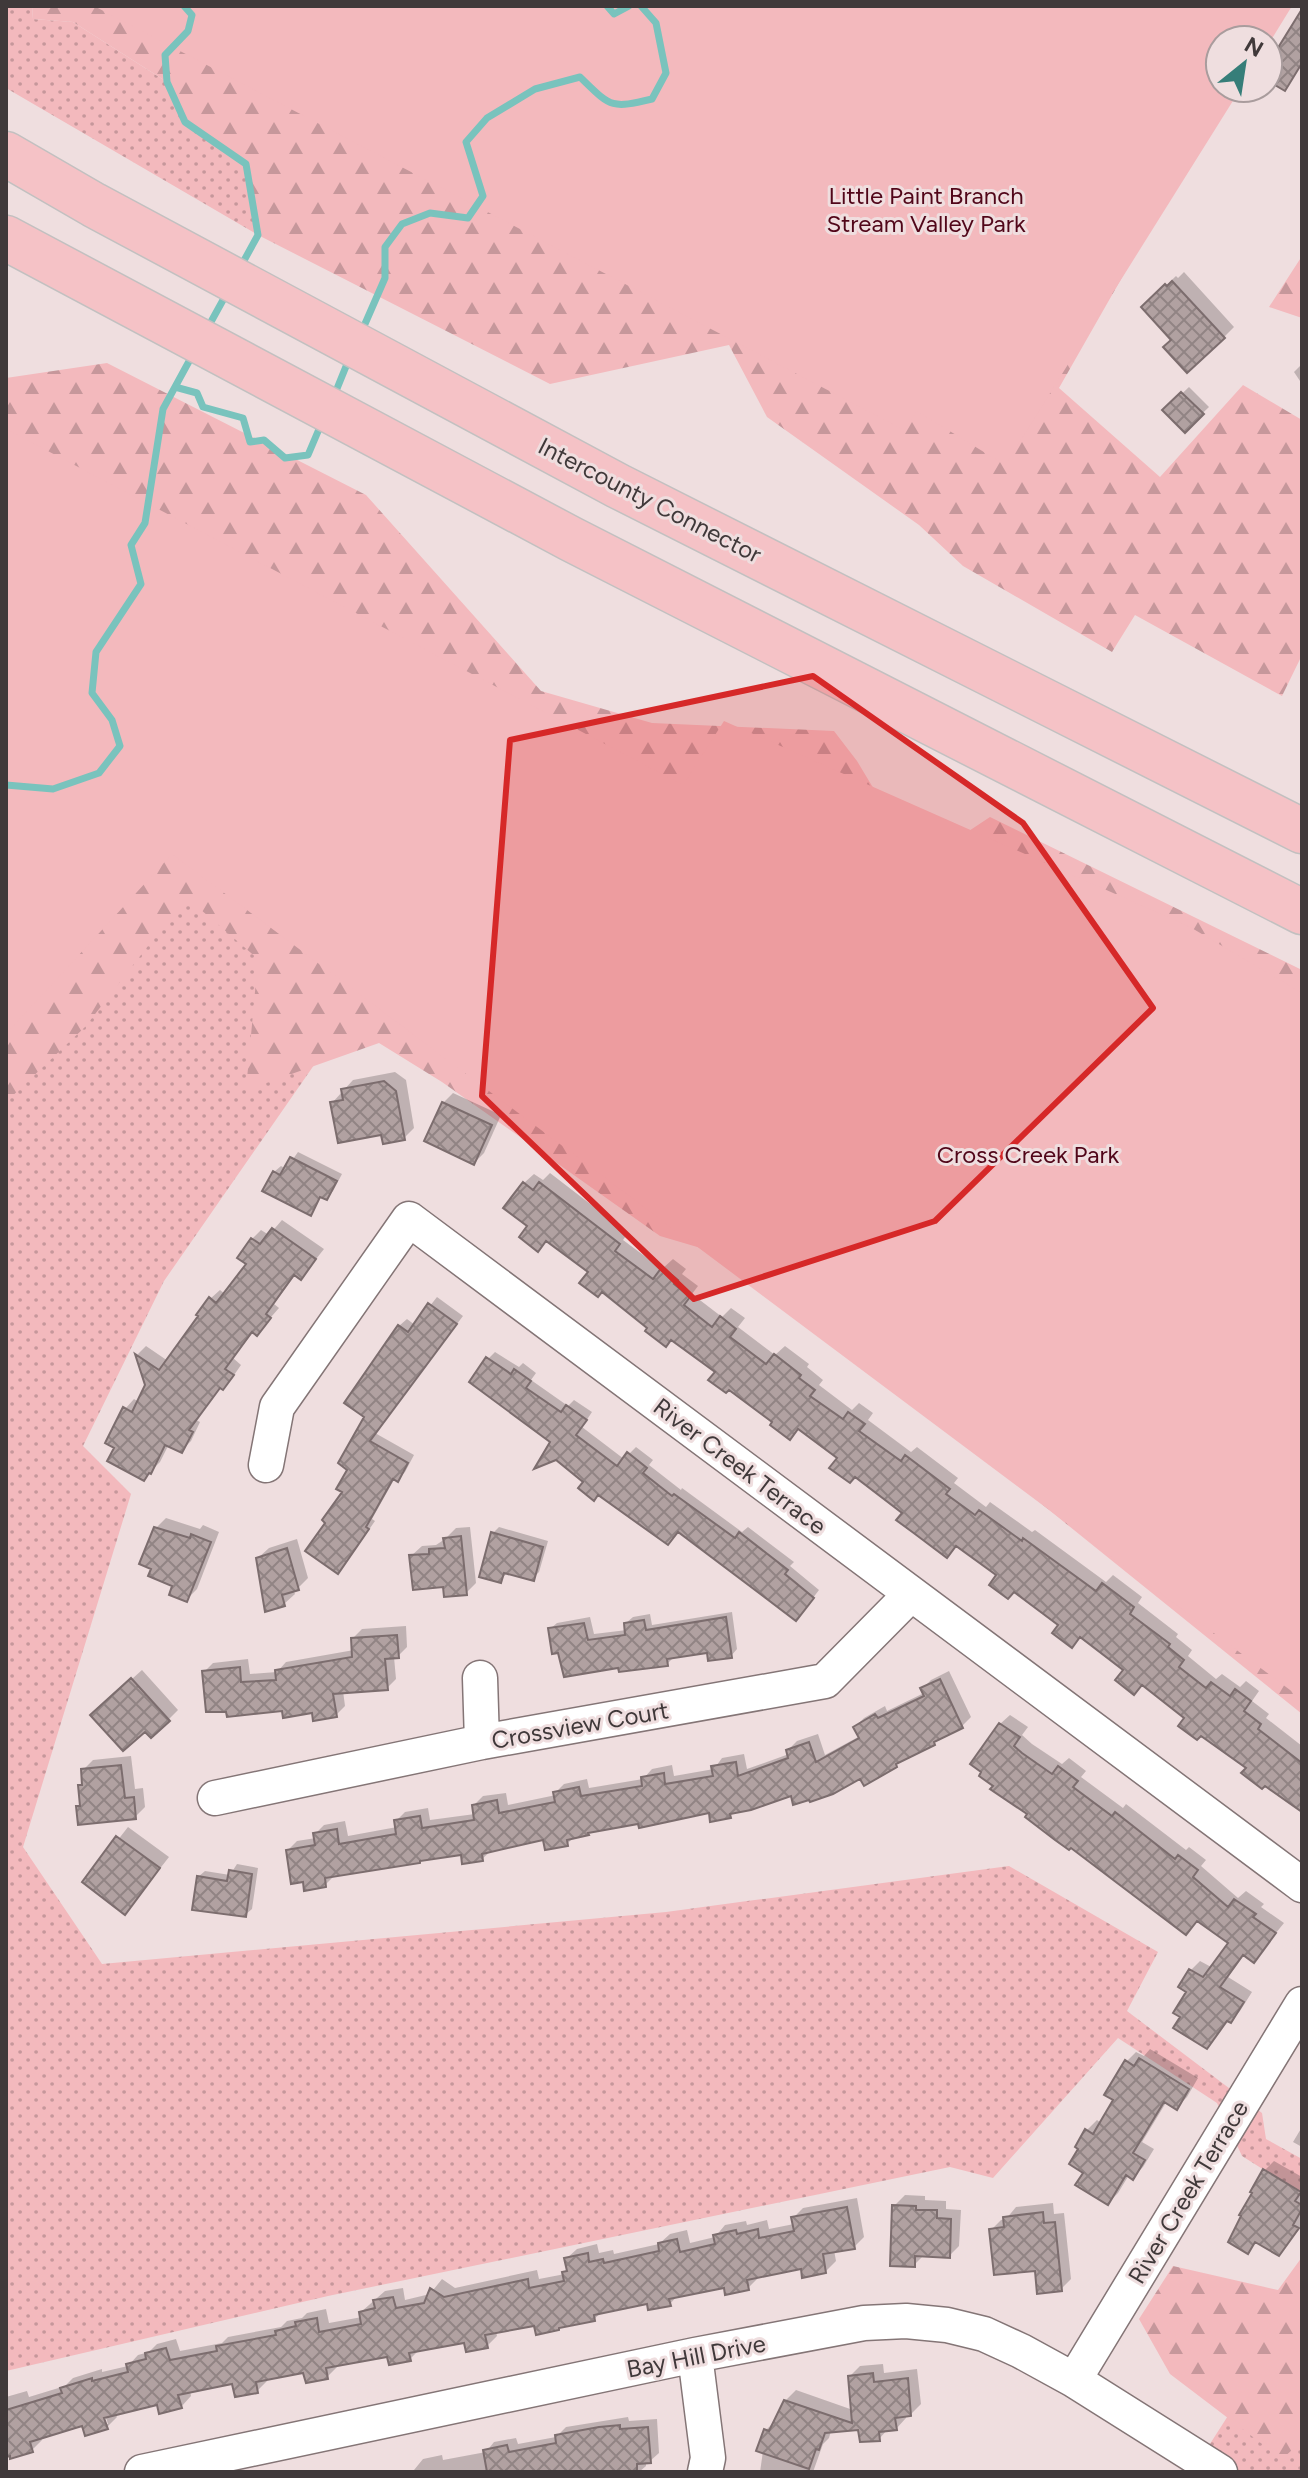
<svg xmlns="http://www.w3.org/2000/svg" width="1308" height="2478" viewBox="0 0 1308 2478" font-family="Figtree,sans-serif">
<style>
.grass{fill:url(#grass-dots)}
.forest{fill:url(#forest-firs)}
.park{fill:#f3b9bd}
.shadow{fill:#0003;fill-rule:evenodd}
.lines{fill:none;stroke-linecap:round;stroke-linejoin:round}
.stream{stroke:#79c3bd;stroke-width:7}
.building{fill:url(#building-cross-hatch);stroke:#7c6d6e;stroke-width:2}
.minor-casing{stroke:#847576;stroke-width:37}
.highway-casing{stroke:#c2c0c0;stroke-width:47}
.minor{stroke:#fff;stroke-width:34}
.highway{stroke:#f5c2c6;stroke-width:44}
.marked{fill:#d62828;fill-opacity:0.2;stroke:#d62828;stroke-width:6;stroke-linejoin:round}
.labels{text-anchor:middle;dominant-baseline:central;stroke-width:6;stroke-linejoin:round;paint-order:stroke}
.park-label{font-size:24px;fill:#510619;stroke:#efdedf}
.street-label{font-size:24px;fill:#40393a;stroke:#efdedf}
</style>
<defs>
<pattern id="grass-dots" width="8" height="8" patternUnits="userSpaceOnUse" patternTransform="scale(2)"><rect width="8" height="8" fill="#f3b9bd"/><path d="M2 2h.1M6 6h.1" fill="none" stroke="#c6979b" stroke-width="1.8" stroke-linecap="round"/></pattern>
<pattern id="forest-firs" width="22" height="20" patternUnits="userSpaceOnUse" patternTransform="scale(2)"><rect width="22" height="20" fill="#f3b9bd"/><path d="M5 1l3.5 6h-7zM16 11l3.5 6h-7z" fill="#c6979b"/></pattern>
<pattern id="building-cross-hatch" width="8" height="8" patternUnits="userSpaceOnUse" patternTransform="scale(2)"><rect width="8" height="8" fill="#b1a1a1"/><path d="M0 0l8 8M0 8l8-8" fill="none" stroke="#918484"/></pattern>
</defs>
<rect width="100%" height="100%" fill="#efdedf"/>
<path class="grass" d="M 6,6 L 32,6 L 33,19 L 73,22 L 167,82 L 185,122 L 246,164 L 258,235 L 6,88 Z
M 172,853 L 362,996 L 164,1281 L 83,1446 L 131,1494 L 23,1847 L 102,1964 L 666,1912 L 1009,1866 L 1158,1952 L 1127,2011 L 1262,2113 L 1266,2139 L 1302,2159 L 1302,2194 L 1242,2156 L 1217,2103 L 1118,2038 L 993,2178 L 950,2167 L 328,2296 L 6,2371 L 6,1034 Z
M 1302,2300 L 1302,2472 L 1192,2472 Z"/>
<path class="forest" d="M 32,6 L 1276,6 L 1220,40 L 1220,88 L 1230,88 L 1059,388 L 1160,477 L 1243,385 L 1302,420 L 1302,655 L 1282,696 L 1135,615 L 1112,652 L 963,566 L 919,525 L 767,417 L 729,345 L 550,384 L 258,235 L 246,164 L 185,122 L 167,82 L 73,22 L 33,19 Z
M 1302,256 L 1302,318 L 1269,307 Z
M 107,363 L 366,495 L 541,691 L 652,723 L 834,731 L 857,761 L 919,864 L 990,817 L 1302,970 L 1302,1714 L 738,1259 L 660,1236 L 442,1082 L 379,1043 L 246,1090 L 258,959 L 186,897 L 85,1027 L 6,1102 L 6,378 Z
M 1302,2257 L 1302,2441 L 1282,2459 L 1170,2374 L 1139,2319 L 1173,2266 L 1278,2290 Z"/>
<path class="park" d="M 94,6 L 1292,6 L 1268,45 L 1268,40 L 1220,40 L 1220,88 L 1241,88 L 1005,465 L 917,411 L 904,430 Z
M 6,429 L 683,785 L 724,721 L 1190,927 L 1302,993 L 1302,1699 L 172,854 L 6,1034 Z"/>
<path class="shadow" d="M 1184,272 L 1234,327 L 1224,337 L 1174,340 L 1154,297 L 1176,276 L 1178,278 Z
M 1302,364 L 1302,384 L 1294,372 Z
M 1189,387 L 1209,407 L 1185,430 L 1165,410 Z
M 395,1072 L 406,1080 L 414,1128 L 404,1138 L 332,1103 L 353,1080 Z
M 453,1093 L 501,1115 L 484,1153 L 474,1163 L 443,1103 Z
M 298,1152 L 342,1174 L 333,1191 L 327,1198 L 322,1195 L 310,1213 L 274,1172 L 281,1166 L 286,1169 Z
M 550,1173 L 628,1233 L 623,1240 L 662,1269 L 673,1259 L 686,1269 L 682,1274 L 698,1286 L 692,1294 L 722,1317 L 731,1308 L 745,1318 L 738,1327 L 775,1355 L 785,1346 L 809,1364 L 807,1367 L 823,1380 L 819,1385 L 852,1410 L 859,1403 L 873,1413 L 868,1420 L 911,1452 L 917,1447 L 958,1478 L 954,1483 L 986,1507 L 990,1502 L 1032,1532 L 1035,1530 L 1106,1582 L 1113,1575 L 1142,1597 L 1138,1603 L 1178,1634 L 1176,1637 L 1192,1650 L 1188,1656 L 1216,1679 L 1222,1674 L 1240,1687 L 1246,1681 L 1259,1691 L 1252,1701 L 1269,1714 L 1266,1718 L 1302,1746 L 1302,1800 L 1248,1767 L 1126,1670 L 1061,1625 L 958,1544 L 947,1555 L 905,1512 L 839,1458 L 799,1428 L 789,1438 L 775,1422 L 718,1371 L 672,1338 L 650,1328 L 590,1272 L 530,1226 L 524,1183 L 534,1174 L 543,1180 Z
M 282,1220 L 324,1249 L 301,1278 L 296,1274 L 274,1304 L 279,1308 L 257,1333 L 254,1331 L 233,1358 L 241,1365 L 232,1378 L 221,1386 L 196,1420 L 200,1422 L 191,1441 L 181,1451 L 169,1444 L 160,1462 L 144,1478 L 117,1447 L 125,1409 L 134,1399 L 139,1402 L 147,1385 L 138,1354 L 146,1346 L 168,1361 L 210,1299 L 220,1290 L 225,1294 L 249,1264 L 252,1239 L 261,1230 L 269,1235 Z
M 437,1297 L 463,1316 L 375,1433 L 414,1455 L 405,1472 L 398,1479 L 395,1478 L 372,1519 L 375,1521 L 345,1564 L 345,1492 L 349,1470 L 367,1417 L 399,1326 L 407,1319 L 415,1325 Z
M 495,1352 L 519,1367 L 523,1363 L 536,1373 L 531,1380 L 568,1406 L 574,1400 L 592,1412 L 582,1427 L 624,1459 L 636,1447 L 653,1460 L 649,1465 L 681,1490 L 682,1488 L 742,1532 L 748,1527 L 794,1562 L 790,1566 L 819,1590 L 803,1611 L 679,1530 L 586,1481 L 488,1359 Z
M 166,1518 L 200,1529 L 203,1525 L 219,1532 L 197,1589 L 187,1599 L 156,1528 Z
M 470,1527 L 476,1583 L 466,1593 L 445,1585 L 411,1556 L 422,1546 L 436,1545 L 445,1539 L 456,1528 Z
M 499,1527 L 548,1541 L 539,1572 L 533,1578 L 508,1572 L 500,1581 L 493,1533 Z
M 297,1539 L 308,1578 L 298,1588 L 293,1589 L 295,1594 L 284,1604 L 258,1558 L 269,1548 Z
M 732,1612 L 737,1649 L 731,1656 L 709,1650 L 673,1658 L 667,1664 L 620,1666 L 550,1629 L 557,1623 L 590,1617 L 594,1634 L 627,1630 L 626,1623 L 633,1617 L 650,1614 L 652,1625 Z
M 406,1626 L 407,1647 L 398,1656 L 394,1657 L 396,1679 L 387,1688 L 343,1691 L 345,1706 L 336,1715 L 283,1708 L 204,1672 L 213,1663 L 248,1659 L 250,1674 L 277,1672 L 286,1662 L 354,1650 L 353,1638 L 362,1629 Z
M 142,1670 L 178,1710 L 168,1720 L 103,1705 Z
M 949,1671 L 971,1717 L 962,1726 L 903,1758 L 896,1765 L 735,1811 L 730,1816 L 711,1811 L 640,1821 L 591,1830 L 575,1836 L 567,1844 L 544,1838 L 492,1850 L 482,1859 L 463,1853 L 334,1876 L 325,1885 L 304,1880 L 288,1850 L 297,1841 L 316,1838 L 315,1834 L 324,1825 L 345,1821 L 348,1836 L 397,1827 L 396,1821 L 405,1812 L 428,1808 L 430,1820 L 475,1814 L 474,1805 L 483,1796 L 506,1793 L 508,1805 L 556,1795 L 555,1793 L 564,1784 L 587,1779 L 589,1788 L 643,1779 L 652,1769 L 672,1765 L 674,1776 L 714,1769 L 722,1758 L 744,1754 L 747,1769 L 789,1754 L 788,1750 L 797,1741 L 818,1734 L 825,1755 L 860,1736 L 855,1727 L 864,1718 L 885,1706 L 887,1711 L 924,1693 L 922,1689 L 931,1680 Z
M 1010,1715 L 1028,1727 L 1022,1735 L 1032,1744 L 1062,1764 L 1069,1758 L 1086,1771 L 1081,1777 L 1123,1808 L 1126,1804 L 1186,1850 L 1189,1847 L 1206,1860 L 1201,1866 L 1238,1898 L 1246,1891 L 1264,1904 L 1261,1907 L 1284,1923 L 1254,1960 L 1245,1954 L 1228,1977 L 1252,1992 L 1240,2011 L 1231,2021 L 1229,2019 L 1207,2046 L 1183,2016 L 1191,1970 L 1200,1961 L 1213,1968 L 1231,1943 L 1198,1919 L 1030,1814 L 1000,1724 Z
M 131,1756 L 135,1789 L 143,1788 L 145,1807 L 135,1817 L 78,1807 L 82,1803 L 80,1786 L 84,1782 L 83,1770 L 93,1760 Z
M 128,1827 L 169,1857 L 125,1913 L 85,1882 Z
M 237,1864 L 258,1868 L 252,1909 L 245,1915 L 198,1877 L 205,1871 L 230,1875 Z
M 1150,2049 L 1198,2078 L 1187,2097 L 1177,2107 L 1167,2101 L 1142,2142 L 1154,2149 L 1143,2167 L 1133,2177 L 1129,2175 L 1118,2193 L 1108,2203 L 1085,2172 L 1087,2130 L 1097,2120 L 1101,2123 L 1115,2100 L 1126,2062 L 1136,2052 L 1144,2056 Z
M 1302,2127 L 1302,2147 L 1293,2142 Z
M 1274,2161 L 1302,2177 L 1302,2226 L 1279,2254 L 1258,2241 L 1248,2252 L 1264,2171 Z
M 905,2195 L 925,2196 L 925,2200 L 946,2201 L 946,2209 L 961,2210 L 959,2246 L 949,2256 L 924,2255 L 914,2265 L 894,2206 Z
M 857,2198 L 864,2237 L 854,2247 L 834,2250 L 836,2261 L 825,2272 L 802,2266 L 757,2276 L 758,2278 L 748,2288 L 725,2285 L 678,2295 L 670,2304 L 649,2302 L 602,2312 L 594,2319 L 536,2323 L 496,2331 L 497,2336 L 487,2346 L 465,2341 L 420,2349 L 410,2359 L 389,2355 L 337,2364 L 337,2367 L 327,2377 L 305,2371 L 266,2378 L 267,2381 L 257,2391 L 234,2382 L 190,2390 L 191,2396 L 181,2407 L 158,2402 L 115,2413 L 117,2417 L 107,2427 L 83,2423 L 41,2437 L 42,2440 L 32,2450 L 6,2455 L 6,2397 L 27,2391 L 29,2397 L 65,2386 L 73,2378 L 102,2369 L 102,2372 L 128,2366 L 138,2355 L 149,2352 L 157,2344 L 176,2339 L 180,2351 L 222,2343 L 228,2337 L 281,2327 L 287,2321 L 302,2318 L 307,2313 L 326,2309 L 329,2323 L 362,2317 L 361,2312 L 385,2291 L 403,2288 L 405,2300 L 430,2294 L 442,2279 L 455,2288 L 537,2270 L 539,2279 L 565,2274 L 568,2268 L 566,2259 L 577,2249 L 597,2244 L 599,2253 L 613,2250 L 614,2254 L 659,2244 L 670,2234 L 687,2230 L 690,2243 L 715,2237 L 725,2225 L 746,2221 L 747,2225 L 767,2220 L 769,2229 L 794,2224 L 793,2218 L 803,2208 ZM 103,2408 L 108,2424 L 104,2424 Z
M 1053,2203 L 1054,2214 L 1064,2213 L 1071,2279 L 1061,2289 L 991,2230 L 1001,2220 L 1006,2219 L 1016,2207 Z
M 883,2364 L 884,2373 L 917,2369 L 921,2404 L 910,2415 L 906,2415 L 906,2418 L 896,2429 L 888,2429 L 879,2439 L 860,2427 L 831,2431 L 829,2438 L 823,2444 L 813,2472 L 760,2472 L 766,2430 L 777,2419 L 785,2401 L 796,2390 L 853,2410 L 850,2376 L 860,2366 Z
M 628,2417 L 629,2421 L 657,2419 L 659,2453 L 650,2461 L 646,2462 L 646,2466 L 639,2472 L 404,2472 L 414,2470 L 423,2459 L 442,2455 L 443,2460 L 486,2452 L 494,2442 L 516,2438 L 518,2444 L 556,2437 L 566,2427 Z"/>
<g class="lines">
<path class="stream" d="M 184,6 L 192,15 L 188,31 L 165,55 L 167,82 L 185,122 L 246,164 L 258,235 L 241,266
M 607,6 L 614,14 L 629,6
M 207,329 L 228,291
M 361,333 L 385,278 L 385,247 L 402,224 L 430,213 L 468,218 L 483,196 L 466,142 L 487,118 L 535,89 L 580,77 C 611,107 610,109 652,99 L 666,73 L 656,23 L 641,6
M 175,387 L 197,393 L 203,407 L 243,418 L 250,442 L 264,440 L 285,458 L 308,455 L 322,422
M 334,396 L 349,359
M 6,785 L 53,789 L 99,773 L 120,746 L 112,720 L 92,693 L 96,652 L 141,584 L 131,545 L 145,523 L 163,409 L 193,354"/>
</g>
<path class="building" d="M 1302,9 L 1302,63 L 1285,91 L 1268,81 L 1268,64 Z
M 1172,281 L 1225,338 L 1187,373 L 1163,347 L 1171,340 L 1141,307 L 1165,284 L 1167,286 Z
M 1181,392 L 1204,414 L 1185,433 L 1162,410 Z
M 384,1081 L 396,1091 L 405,1140 L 383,1144 L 381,1135 L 338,1143 L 330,1102 L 343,1100 L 341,1089 Z
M 442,1102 L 492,1125 L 474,1165 L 424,1141 Z
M 290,1157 L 337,1181 L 327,1200 L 320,1197 L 311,1216 L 262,1191 L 273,1171 L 280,1175 Z
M 523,1182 L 533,1190 L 539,1182 L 620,1244 L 615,1251 L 653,1279 L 662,1267 L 678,1280 L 674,1284 L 690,1297 L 684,1305 L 712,1327 L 720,1316 L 736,1329 L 730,1337 L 766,1364 L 774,1354 L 801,1375 L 799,1378 L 815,1390 L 810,1396 L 843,1419 L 848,1412 L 865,1424 L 859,1431 L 901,1461 L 905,1455 L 950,1489 L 946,1494 L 975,1515 L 979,1510 L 1022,1541 L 1023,1538 L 1096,1591 L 1102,1583 L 1134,1607 L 1130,1614 L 1170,1644 L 1168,1647 L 1184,1660 L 1179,1667 L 1206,1688 L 1211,1682 L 1230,1696 L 1235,1689 L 1251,1701 L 1244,1711 L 1261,1724 L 1258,1729 L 1302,1763 L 1302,1812 L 1265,1786 L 1262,1789 L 1241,1773 L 1246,1768 L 1201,1736 L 1197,1740 L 1178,1726 L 1184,1718 L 1142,1685 L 1134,1695 L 1115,1680 L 1123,1670 L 1080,1637 L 1072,1648 L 1052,1633 L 1058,1625 L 1014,1592 L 1008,1599 L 989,1585 L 996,1575 L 956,1546 L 947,1558 L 915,1534 L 896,1520 L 902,1513 L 855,1477 L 850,1483 L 829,1468 L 837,1458 L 798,1429 L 790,1440 L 770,1425 L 772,1422 L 729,1390 L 726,1393 L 708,1380 L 715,1372 L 671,1340 L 666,1347 L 645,1331 L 647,1328 L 602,1292 L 598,1297 L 579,1283 L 588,1272 L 546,1241 L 538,1252 L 519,1237 L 527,1226 L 503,1208 Z
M 272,1228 L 316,1259 L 301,1280 L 294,1275 L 266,1314 L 271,1318 L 257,1336 L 252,1332 L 225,1369 L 234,1375 L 223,1390 L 220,1388 L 189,1430 L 193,1432 L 182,1453 L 165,1445 L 151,1474 L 149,1473 L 144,1481 L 107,1461 L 114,1448 L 105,1443 L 123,1407 L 132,1412 L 145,1385 L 135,1354 L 159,1370 L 198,1316 L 196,1315 L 209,1297 L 216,1303 L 246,1264 L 237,1258 L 251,1238 L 260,1244 Z
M 428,1303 L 457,1324 L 370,1441 L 408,1463 L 398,1482 L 393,1479 L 366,1527 L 369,1529 L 338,1574 L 305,1551 L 325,1523 L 322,1520 L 342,1492 L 336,1489 L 347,1470 L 338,1463 L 364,1417 L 344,1403 L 398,1325 L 408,1332 Z
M 486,1357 L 511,1374 L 514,1369 L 531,1381 L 526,1388 L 561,1412 L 566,1405 L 587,1420 L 576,1435 L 617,1466 L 627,1452 L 647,1468 L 643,1473 L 672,1496 L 674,1494 L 735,1538 L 739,1532 L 788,1570 L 785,1574 L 814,1598 L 796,1621 L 678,1532 L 668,1545 L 598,1495 L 594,1501 L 578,1488 L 583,1482 L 556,1460 L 534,1469 L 550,1442 L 469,1382 Z
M 154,1527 L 190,1538 L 191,1534 L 211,1542 L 187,1602 L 169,1595 L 172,1586 L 148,1576 L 151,1569 L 139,1564 Z
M 491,1532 L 543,1547 L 534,1581 L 504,1573 L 501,1583 L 479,1577 Z
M 461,1536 L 467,1595 L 444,1597 L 443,1587 L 413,1590 L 409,1555 L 429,1554 L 429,1549 L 445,1548 L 443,1538 Z
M 287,1548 L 299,1590 L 282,1595 L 285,1606 L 265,1612 L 256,1558 Z
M 726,1617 L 732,1658 L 708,1661 L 707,1653 L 667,1659 L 668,1666 L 619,1672 L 618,1668 L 564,1677 L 558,1653 L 552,1654 L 548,1628 L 584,1623 L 588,1640 L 625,1635 L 624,1623 L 644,1620 L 646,1630 Z
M 397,1635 L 399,1658 L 385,1659 L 388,1690 L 333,1694 L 337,1717 L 313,1721 L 312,1713 L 283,1718 L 282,1711 L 227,1717 L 226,1712 L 206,1712 L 202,1671 L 240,1667 L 241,1682 L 276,1680 L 275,1670 L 352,1657 L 351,1638 Z
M 131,1678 L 170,1721 L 151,1738 L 145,1732 L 123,1751 L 90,1715 Z
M 940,1679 L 963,1728 L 934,1742 L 935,1745 L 896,1764 L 897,1767 L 864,1786 L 860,1779 L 833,1794 L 810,1802 L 809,1800 L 793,1805 L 791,1796 L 751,1810 L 730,1814 L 731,1818 L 710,1822 L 709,1813 L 639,1828 L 638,1824 L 588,1833 L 589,1835 L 567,1840 L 568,1846 L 545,1850 L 543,1840 L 482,1854 L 483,1861 L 462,1864 L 461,1855 L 420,1861 L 420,1863 L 325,1878 L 326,1887 L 304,1891 L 303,1882 L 291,1884 L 286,1850 L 315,1845 L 313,1833 L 337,1829 L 339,1844 L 396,1834 L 394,1820 L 420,1816 L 422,1828 L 474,1820 L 472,1805 L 497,1800 L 499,1813 L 555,1802 L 553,1792 L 579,1787 L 581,1796 L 642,1786 L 641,1777 L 664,1773 L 665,1784 L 713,1776 L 711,1766 L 736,1762 L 738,1776 L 788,1758 L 786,1750 L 809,1742 L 816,1762 L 859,1738 L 853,1727 L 875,1714 L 878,1718 L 924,1696 L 920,1688 Z
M 999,1723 L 1020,1737 L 1014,1746 L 1022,1753 L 1052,1774 L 1058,1766 L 1078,1781 L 1073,1787 L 1112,1816 L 1115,1812 L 1175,1859 L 1178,1855 L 1198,1870 L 1193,1877 L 1228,1907 L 1234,1899 L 1256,1914 L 1253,1917 L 1276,1933 L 1254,1963 L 1243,1955 L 1220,1987 L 1244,2002 L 1231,2023 L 1227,2021 L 1207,2049 L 1173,2028 L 1180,2017 L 1173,2013 L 1186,1992 L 1178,1987 L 1189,1969 L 1203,1977 L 1228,1943 L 1197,1921 L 1186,1935 L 1071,1848 L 1069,1850 L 1055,1840 L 1025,1817 L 1027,1814 L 990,1789 L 993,1786 L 979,1776 L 981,1772 L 970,1764 Z
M 121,1765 L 125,1798 L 134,1797 L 136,1819 L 78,1825 L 76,1806 L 80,1806 L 78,1785 L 82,1785 L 81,1769 Z
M 116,1836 L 160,1868 L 125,1915 L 82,1882 Z
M 229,1870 L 252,1874 L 246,1917 L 192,1910 L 197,1876 L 227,1881 Z
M 1139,2058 L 1189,2089 L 1177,2110 L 1164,2102 L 1133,2153 L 1145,2160 L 1133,2180 L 1126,2175 L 1108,2205 L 1075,2185 L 1083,2173 L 1069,2164 L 1078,2149 L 1075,2147 L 1085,2129 L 1093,2134 L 1113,2100 L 1104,2095 L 1125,2060 L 1134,2066 Z
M 1263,2169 L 1301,2192 L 1295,2201 L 1302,2205 L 1302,2209 L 1293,2225 L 1299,2228 L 1279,2256 L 1255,2242 L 1248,2254 L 1228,2242 L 1241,2216 L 1239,2215 L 1252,2193 L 1250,2192 Z
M 892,2205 L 916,2206 L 916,2210 L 937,2210 L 937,2218 L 951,2219 L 950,2258 L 915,2256 L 915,2267 L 890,2266 Z
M 847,2207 L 855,2249 L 823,2254 L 826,2273 L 802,2278 L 801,2269 L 747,2280 L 749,2290 L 725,2295 L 724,2288 L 669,2299 L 671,2306 L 648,2310 L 647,2304 L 594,2315 L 595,2321 L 559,2328 L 559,2330 L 536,2335 L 534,2326 L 485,2335 L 488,2348 L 466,2352 L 464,2343 L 409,2353 L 411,2361 L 389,2365 L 387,2357 L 326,2368 L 328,2379 L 306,2383 L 303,2373 L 256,2382 L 258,2393 L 235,2397 L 232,2384 L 178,2395 L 182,2408 L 159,2414 L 157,2405 L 104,2418 L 108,2429 L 85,2436 L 82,2426 L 30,2442 L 33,2452 L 10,2459 L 10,2456 L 6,2457 L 6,2410 L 62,2393 L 60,2388 L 92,2378 L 92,2381 L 128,2372 L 126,2364 L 146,2359 L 145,2353 L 166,2348 L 170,2360 L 217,2351 L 216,2346 L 276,2335 L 275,2331 L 296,2326 L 295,2322 L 317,2318 L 319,2332 L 361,2324 L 359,2312 L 375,2308 L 373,2300 L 393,2297 L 396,2308 L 424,2303 L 430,2288 L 444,2297 L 528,2279 L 529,2288 L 564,2281 L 562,2272 L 567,2271 L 564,2258 L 588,2253 L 589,2262 L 603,2259 L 604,2263 L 659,2251 L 658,2243 L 677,2239 L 680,2252 L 715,2244 L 713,2235 L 736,2230 L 737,2234 L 758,2229 L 759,2238 L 794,2231 L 791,2217 Z
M 1043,2212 L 1044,2223 L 1055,2222 L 1062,2291 L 1037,2294 L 1035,2271 L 994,2275 L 989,2229 L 1004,2227 L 1003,2217 Z
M 873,2373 L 874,2382 L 908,2378 L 911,2416 L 895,2418 L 897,2430 L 879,2432 L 880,2441 L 860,2442 L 858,2430 L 825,2433 L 819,2450 L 816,2449 L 809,2469 L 756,2451 L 764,2429 L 769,2431 L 784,2400 L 852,2423 L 848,2376 Z
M 620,2425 L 620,2429 L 648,2427 L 651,2463 L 637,2464 L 637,2472 L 487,2472 L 483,2450 L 507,2445 L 509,2452 L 556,2443 L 555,2435 L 599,2427 Z"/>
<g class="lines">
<defs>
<path id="minor" d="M 266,1465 L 277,1407 L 409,1219 L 1302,1885
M 480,1678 L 482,1742
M 215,1798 L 482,1742 L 825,1681 L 911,1594
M 695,2355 L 708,2458 L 705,2472
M 1074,2380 L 1302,2004
M 142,2472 L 695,2355 L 864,2323 L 906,2321 L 947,2325 L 984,2334 L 1021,2351 L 1074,2380 L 1220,2472"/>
<path id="highway" d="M 6,154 L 94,205 L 618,486 L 1302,831
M 6,238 L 571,539 L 1302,912"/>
</defs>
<use href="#minor" class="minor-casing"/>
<use href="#highway" class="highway-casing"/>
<use href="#minor" class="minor"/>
<use href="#highway" class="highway"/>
</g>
<path class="marked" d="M 813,676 L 1023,823 L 1153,1008 L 935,1221 L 694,1299 L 482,1096 L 510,740 Z"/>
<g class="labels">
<g class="park-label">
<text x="926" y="195">Little Paint Branch<tspan x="926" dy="28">Stream Valley Park</tspan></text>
<text x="1028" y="1154">Cross Creek Park</text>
</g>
<g class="street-label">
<text transform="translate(650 500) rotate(27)">Intercounty Connector</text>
<text transform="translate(740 1466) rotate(37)">River Creek Terrace</text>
<text transform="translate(580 1725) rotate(-10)">Crossview Court</text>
<text transform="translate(1188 2192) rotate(-59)">River Creek Terrace</text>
<text transform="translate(696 2356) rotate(-11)">Bay Hill Drive</text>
</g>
</g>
<rect width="1308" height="2478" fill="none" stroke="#40393a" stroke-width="16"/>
<g transform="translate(1244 64) rotate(30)"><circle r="38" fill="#efdedf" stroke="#a99c9d" stroke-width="2"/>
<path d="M0-6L14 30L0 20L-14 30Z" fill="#367e79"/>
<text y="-12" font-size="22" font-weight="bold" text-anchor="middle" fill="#40393a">N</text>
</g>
</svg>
